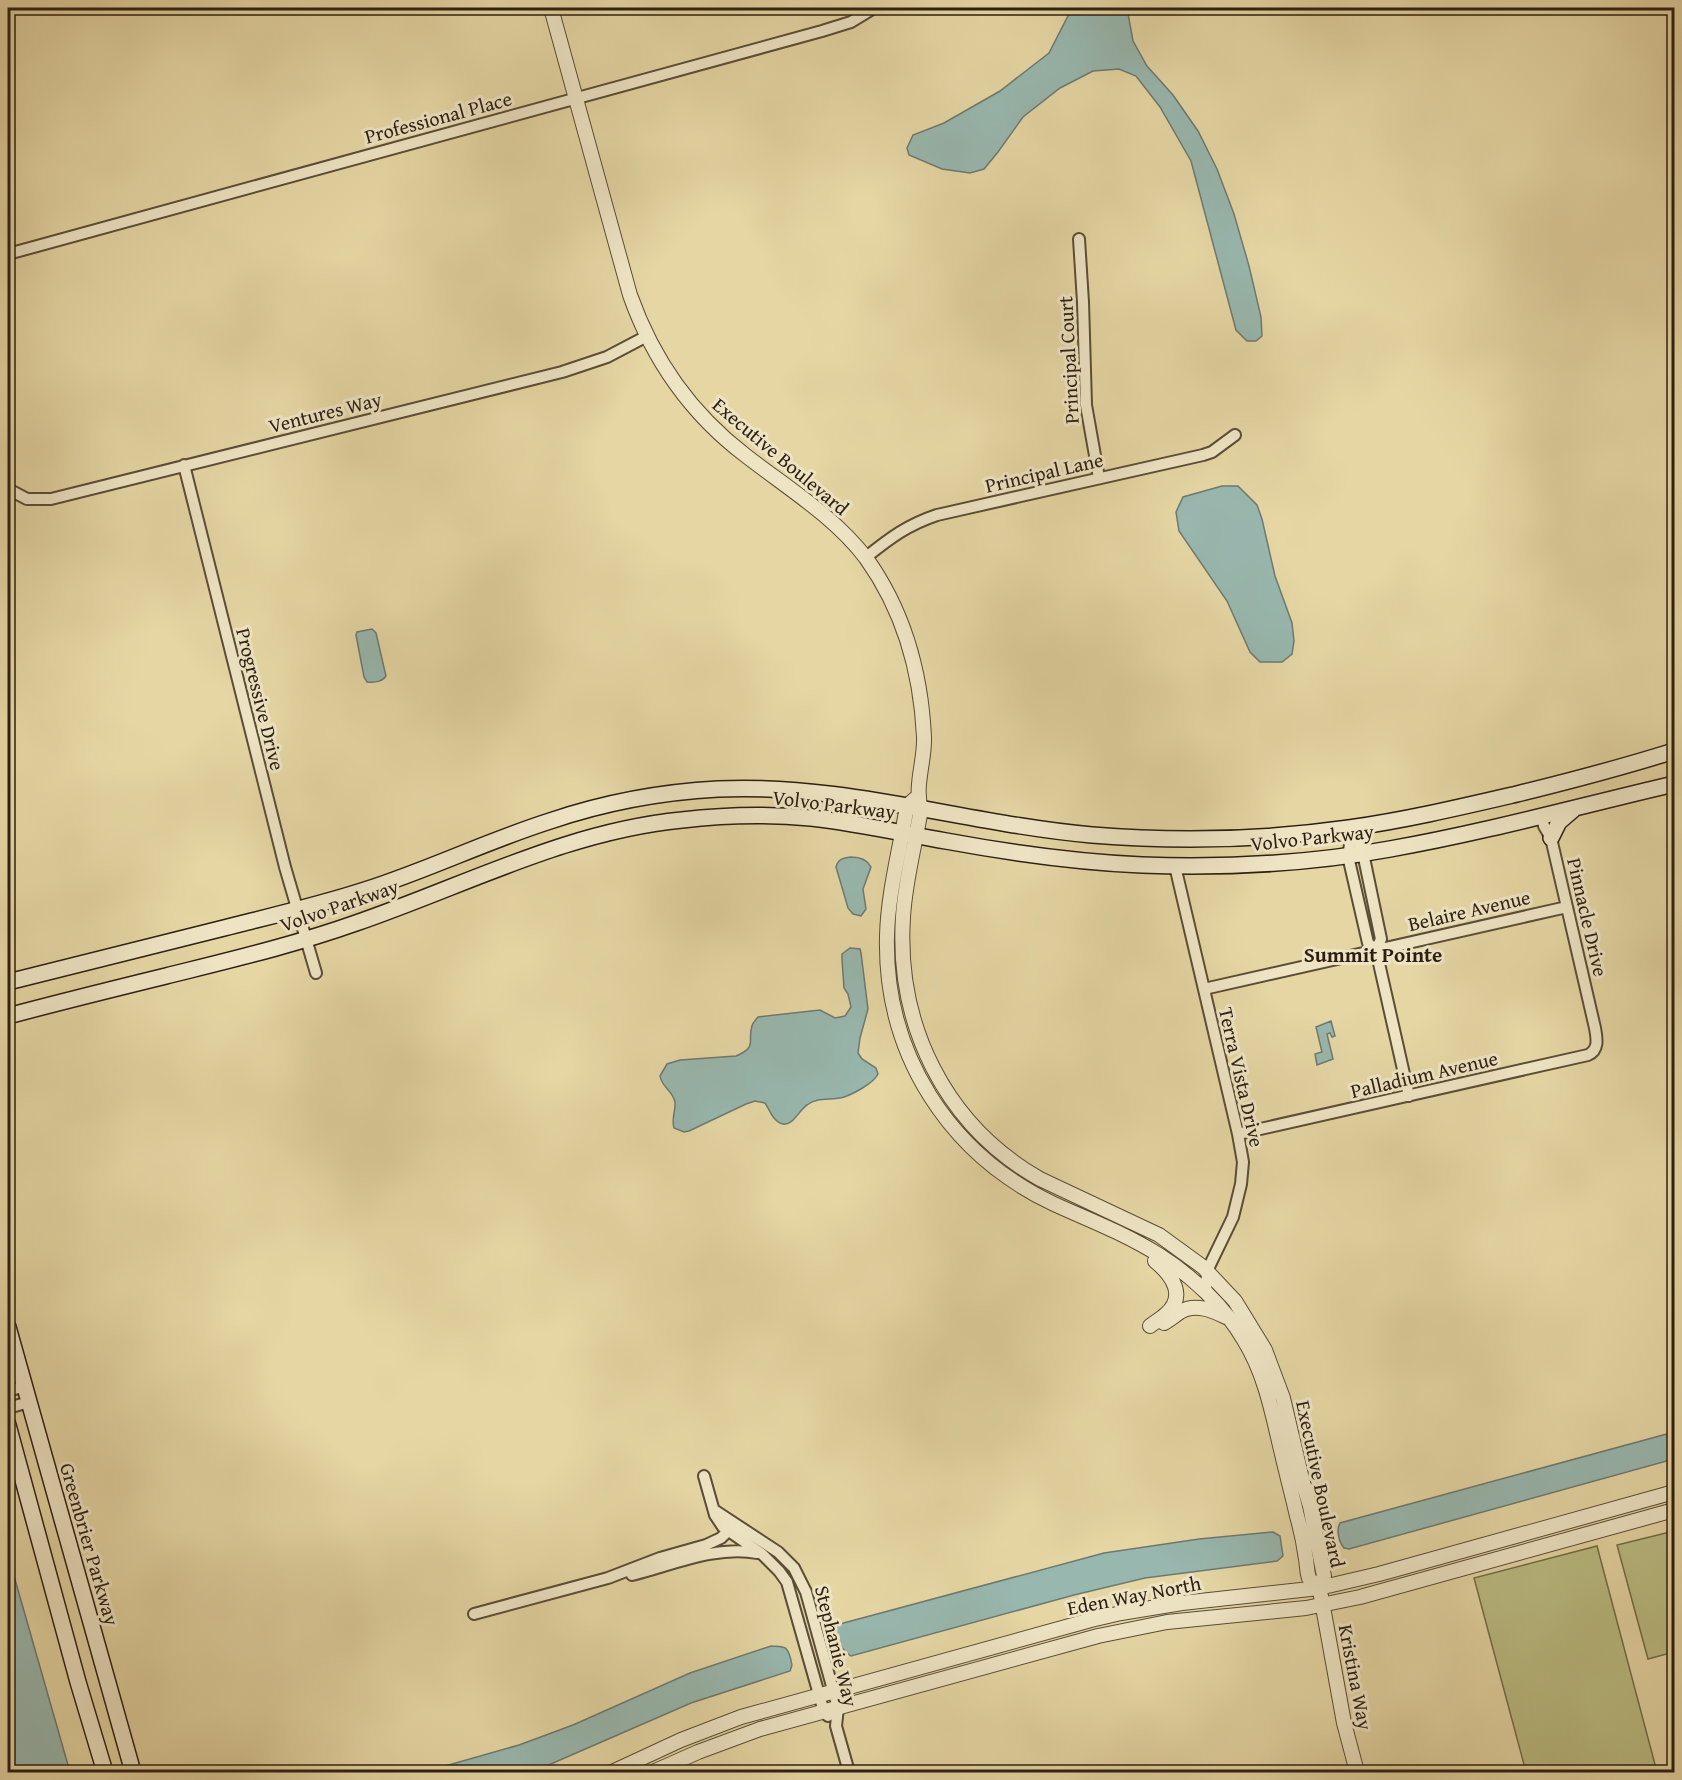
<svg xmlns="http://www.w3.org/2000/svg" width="1682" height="1780" viewBox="0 0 1682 1780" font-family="'Gentium Book Plus',serif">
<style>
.green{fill:#babc82;stroke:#736e4a;stroke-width:1.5}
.water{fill:#98b7ae;stroke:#6d7a70;stroke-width:1.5}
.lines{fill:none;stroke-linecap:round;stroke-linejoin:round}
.minor-casing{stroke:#5a4d36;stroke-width:14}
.tertiary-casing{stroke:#5a4d36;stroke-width:16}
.secondary-casing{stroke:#2c1f12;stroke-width:18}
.minor{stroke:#eee4c4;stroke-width:10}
.tertiary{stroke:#eee4c4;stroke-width:14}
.secondary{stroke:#eee4c4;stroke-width:15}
.labels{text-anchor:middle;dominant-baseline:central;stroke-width:6;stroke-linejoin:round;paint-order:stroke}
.street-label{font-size:20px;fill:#2c1f12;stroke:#eee4c4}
.neighbourhood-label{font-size:21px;font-weight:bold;fill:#2c1f12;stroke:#eee4c4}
</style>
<rect width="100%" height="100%" fill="#e5d6a4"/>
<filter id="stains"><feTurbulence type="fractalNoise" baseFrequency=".00333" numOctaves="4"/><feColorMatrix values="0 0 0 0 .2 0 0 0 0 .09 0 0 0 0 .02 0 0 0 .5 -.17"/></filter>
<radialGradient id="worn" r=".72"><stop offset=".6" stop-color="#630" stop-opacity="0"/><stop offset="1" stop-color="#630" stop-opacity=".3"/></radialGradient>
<path class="green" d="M 1674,1531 L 1674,1652 L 1648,1659 L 1617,1545 Z
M 1597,1546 L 1657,1772 L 1526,1772 L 1474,1578 Z"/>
<path class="water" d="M 1072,8 L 1127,8 L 1133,41 L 1147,66 L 1173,95 L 1198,131 L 1217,169 L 1234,214 L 1249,266 L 1261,317 L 1262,336 L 1256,341 L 1247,341 L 1236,330 L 1191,161 L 1160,107 L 1136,76 L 1119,69 L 1093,71 L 1060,88 L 1023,117 L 998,152 L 984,169 L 970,173 L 942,169 L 909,155 L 907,148 L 913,135 L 944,123 L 1000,91 L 1049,53 Z
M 1222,486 L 1238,486 L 1257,505 L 1262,519 L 1275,576 L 1292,623 L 1294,641 L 1292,654 L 1282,662 L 1260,662 L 1250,652 L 1227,601 L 1179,531 L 1176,512 L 1183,497 Z
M 372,629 L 376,633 L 386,676 C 382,682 373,683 367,682 L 364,677 L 356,635 L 357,632 Z
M 851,857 C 859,857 867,859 871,867 L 863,889 L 866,909 L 861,916 L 853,914 L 848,908 L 836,867 C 838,859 843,858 851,857 Z
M 850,948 L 860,949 L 861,953 L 868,1009 L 860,1038 L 858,1053 L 862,1059 L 876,1068 L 878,1074 C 874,1083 853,1094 844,1097 C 831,1101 819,1096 807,1105 C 799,1110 793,1126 783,1124 C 773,1122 770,1110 765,1103 L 755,1101 L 746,1104 L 689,1131 L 684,1132 L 674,1128 C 671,1118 676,1111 675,1102 C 672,1089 662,1088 660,1076 L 667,1064 L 680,1060 L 736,1056 C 758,1047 747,1041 752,1026 C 752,1024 757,1018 758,1017 L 820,1010 L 835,1018 L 845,1016 L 851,1007 L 848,994 L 844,988 L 842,959 L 842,954 Z
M 1331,1021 L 1335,1036 L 1332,1037 L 1330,1033 L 1327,1034 L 1333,1059 L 1317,1065 L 1315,1054 L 1322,1052 L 1316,1027 Z
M 1674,1432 L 1674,1459 L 1349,1549 L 1344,1548 C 1339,1542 1336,1530 1340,1523 Z
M 1273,1532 L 1280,1536 L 1283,1556 L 1277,1561 L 1145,1578 L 1074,1595 L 851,1656 C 842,1650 836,1640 836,1628 L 840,1624 L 1104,1553 L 1199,1539 Z
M 8,1555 L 70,1772 L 8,1772 Z
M 771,1646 C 785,1647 787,1645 791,1660 C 792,1667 793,1663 790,1671 L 691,1703 L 544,1767 L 530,1772 L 424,1772 L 519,1745 L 573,1725 L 690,1673 Z"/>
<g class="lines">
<defs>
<path id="minor" d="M 1079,239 L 1083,302 L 1086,405 L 1099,478
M 8,254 L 822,31 L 851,22 L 874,8
M 184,465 L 285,867 L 316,973
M 8,489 L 27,499 L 51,499 L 562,372 L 607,357 L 647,336
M 865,558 C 890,538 907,525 937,515 L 1203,455 L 1212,452 L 1235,435
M 1353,828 L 1348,856 L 1368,943 L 1376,950 L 1409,1096
M 1353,829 L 1363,853 L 1381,939 L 1376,950
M 1175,866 L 1238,1134 L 1243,1162 L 1241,1184 L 1233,1217 L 1207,1271 L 1206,1293
M 1204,989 L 1567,907
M 1238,1134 L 1588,1055 C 1599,1050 1597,1039 1595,1028 L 1551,838 L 1544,826 L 1542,816
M 8,1391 L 25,1386
M 8,1408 L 29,1402
M 704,1476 L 715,1515 L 723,1527 L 762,1554 L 779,1571 L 787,1582 L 824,1712 L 828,1716
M 714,1510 L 778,1552 L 794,1568 L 806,1592 L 838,1708 L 836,1726 L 849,1772
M 632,1575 C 672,1565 717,1545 757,1553
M 474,1614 L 608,1578 L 660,1558 L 706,1545 L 721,1538 L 733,1526"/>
<path id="tertiary" d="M 551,8 L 630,295 C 653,360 690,413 745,455 C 786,487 834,516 866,558 C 904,611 921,673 924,737 C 925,761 914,786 921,809 C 915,845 905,881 903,917 C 896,1025 945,1125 1040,1179 L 1159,1235 L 1203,1267 L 1235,1301 L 1265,1350 L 1283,1398 L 1302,1479 L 1310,1506 L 1324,1576 L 1319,1588
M 916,798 L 907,806 C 900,849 888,893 887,936 C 884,1053 948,1154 1054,1204 C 1089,1220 1126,1234 1159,1255 C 1192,1276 1224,1306 1244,1340 C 1265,1374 1272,1412 1281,1450 C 1286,1472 1292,1494 1297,1516 C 1301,1530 1304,1545 1306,1559 C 1307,1565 1307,1573 1309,1578 C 1311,1582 1316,1586 1319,1588
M 1164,1323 C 1170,1320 1174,1316 1180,1312 C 1195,1303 1212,1310 1226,1317
M 1150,1326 C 1155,1322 1161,1319 1166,1314 C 1187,1296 1172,1275 1155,1261
M 1321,1596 L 1344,1723 L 1357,1772
M 612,1772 L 681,1740 L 741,1717 L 1091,1620 L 1121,1613 L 1182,1603 L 1319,1588 L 1379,1574 L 1674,1492
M 653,1772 L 698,1752 L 760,1729 L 1098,1636 L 1167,1622 L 1306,1608 L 1360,1597 L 1674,1510"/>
<path id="secondary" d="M 1551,838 L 1559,822 L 1573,810
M 8,982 C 80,964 152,946 224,928 C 271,916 319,905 365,890 C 428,870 487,841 550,821 C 603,803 661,792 718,789 C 845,783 967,824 1092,835 C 1177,842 1264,840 1349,828 C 1406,820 1461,807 1517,794 C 1570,781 1623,767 1674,751
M 8,1016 C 60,1002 113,989 166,976 C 230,960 294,945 356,923 C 464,886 567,831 682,820 C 725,815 768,814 811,818 C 856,823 901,833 946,841 C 1011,853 1076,862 1142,865 C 1225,868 1308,864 1390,849 C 1486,832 1580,806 1674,784
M 8,1327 L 133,1772
M 8,1425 L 78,1682 L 105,1772"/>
</defs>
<use href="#minor" class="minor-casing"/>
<use href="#tertiary" class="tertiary-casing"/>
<use href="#secondary" class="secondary-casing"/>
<use href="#minor" class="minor"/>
<use href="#tertiary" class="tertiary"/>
<use href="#secondary" class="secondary"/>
</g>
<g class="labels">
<g class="street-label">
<text transform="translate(438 117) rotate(-15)">Professional Place</text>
<text transform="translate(1068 360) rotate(-93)">Principal Court</text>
<text transform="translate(325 412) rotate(-14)">Ventures Way</text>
<text transform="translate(781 456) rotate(40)">Executive Boulevard</text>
<text transform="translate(1044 472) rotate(-13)">Principal Lane</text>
<text transform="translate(261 699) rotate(76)">Progressive Drive</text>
<text transform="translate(834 804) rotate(7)">Volvo Parkway</text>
<text transform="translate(1312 837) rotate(-6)">Volvo Parkway</text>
<text transform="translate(339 905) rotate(-19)">Volvo Parkway</text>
<text transform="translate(1469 910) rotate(-13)">Belaire Avenue</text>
<text transform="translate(1588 917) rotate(77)">Pinnacle Drive</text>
<text transform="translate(1424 1074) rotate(-13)">Palladium Avenue</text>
<text transform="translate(1242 1077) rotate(77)">Terra Vista Drive</text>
<text transform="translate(1321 1484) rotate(78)">Executive Boulevard</text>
<text transform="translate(90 1544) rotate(74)">Greenbrier Parkway</text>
<text transform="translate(1134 1595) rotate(-11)">Eden Way North</text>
<text transform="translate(837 1646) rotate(76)">Stephanie Way</text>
<text transform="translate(1356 1677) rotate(79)">Kristina Way</text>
</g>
<g class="neighbourhood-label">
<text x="1373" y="954">Summit Pointe</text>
</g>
</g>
<rect width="1682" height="1780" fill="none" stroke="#e5d6a4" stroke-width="30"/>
<rect x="9" y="9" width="1664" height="1762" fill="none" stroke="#2c1f12" stroke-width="3"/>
<rect x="15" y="15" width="1652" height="1750" fill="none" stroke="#2c1f12" stroke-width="1.5"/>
<rect width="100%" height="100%" filter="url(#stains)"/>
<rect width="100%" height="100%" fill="url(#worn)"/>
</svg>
